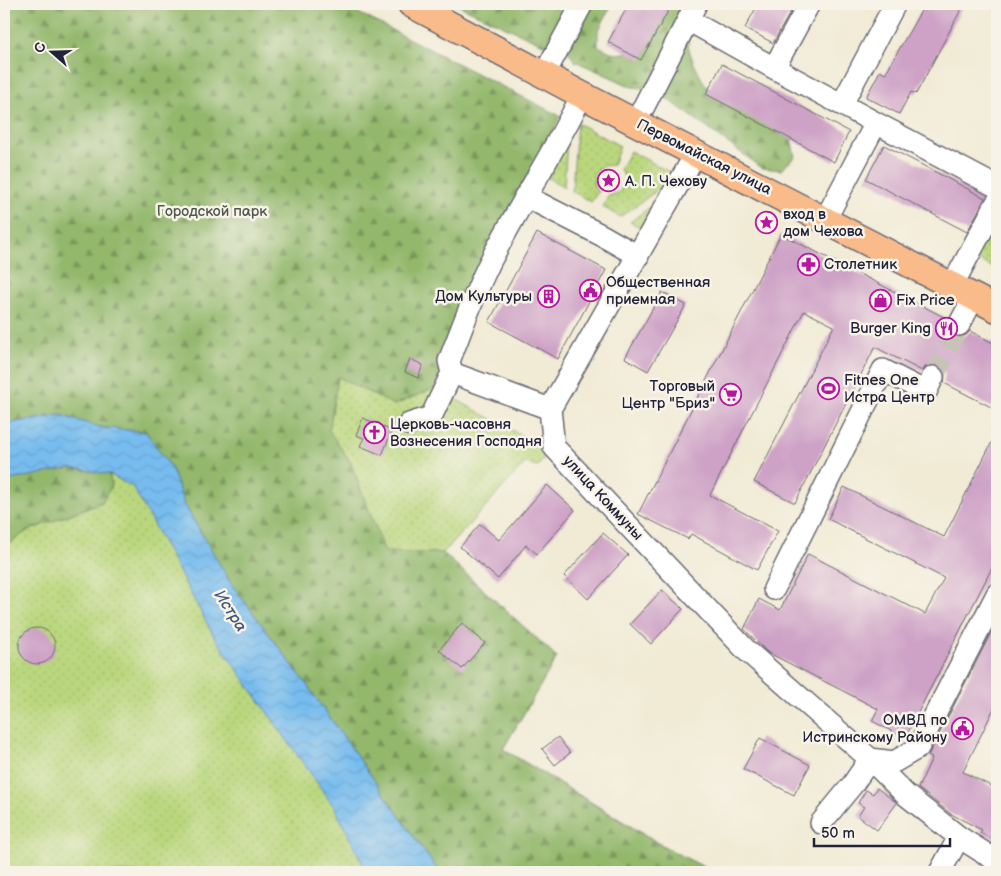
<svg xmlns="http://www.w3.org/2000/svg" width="1001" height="876" viewBox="0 0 1001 876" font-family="'Balsamiq Sans',sans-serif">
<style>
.grass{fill:url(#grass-dots);stroke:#6e7c5c}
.forest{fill:url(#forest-firs);stroke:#5a6d54}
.water{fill:url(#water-waves);stroke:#4c6f94}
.building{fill:#cea1c6}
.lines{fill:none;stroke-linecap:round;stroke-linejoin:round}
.minor-tunnel{stroke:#c8c3b6;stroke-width:21;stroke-dasharray:21 11;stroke-linecap:butt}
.minor-casing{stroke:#6a6871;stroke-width:24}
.major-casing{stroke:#6a6871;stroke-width:29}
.minor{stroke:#fff;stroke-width:21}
.major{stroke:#fabb8b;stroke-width:26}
.labels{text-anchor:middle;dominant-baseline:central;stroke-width:5;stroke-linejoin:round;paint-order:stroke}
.street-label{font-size:15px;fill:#22223b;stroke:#f7f3e8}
.poi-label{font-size:15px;fill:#22223b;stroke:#f7f3e8;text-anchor:start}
.park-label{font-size:15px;fill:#50584f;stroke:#f7f3e8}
.water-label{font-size:16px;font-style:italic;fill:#40587a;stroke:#f7f3e8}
</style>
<defs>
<pattern id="grass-dots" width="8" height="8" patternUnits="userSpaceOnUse" patternTransform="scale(1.25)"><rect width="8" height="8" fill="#bad77d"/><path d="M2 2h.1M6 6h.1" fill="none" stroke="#a0b86d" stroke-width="1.8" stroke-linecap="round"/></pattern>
<pattern id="forest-firs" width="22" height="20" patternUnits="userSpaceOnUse" patternTransform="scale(1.25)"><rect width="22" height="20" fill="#93b86c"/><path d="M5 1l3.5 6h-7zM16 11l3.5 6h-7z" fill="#78955a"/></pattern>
<pattern id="water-waves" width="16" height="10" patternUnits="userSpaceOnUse" patternTransform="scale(1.25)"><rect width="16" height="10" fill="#77bcee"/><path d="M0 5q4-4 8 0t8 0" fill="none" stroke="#67a1cd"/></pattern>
</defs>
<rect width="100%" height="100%" fill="#f7f3e8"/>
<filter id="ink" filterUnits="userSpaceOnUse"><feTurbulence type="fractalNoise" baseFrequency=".02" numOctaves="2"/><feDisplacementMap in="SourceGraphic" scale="10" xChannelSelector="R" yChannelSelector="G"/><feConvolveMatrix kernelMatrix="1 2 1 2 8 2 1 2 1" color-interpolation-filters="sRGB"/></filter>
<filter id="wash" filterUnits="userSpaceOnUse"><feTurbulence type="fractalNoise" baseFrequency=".0096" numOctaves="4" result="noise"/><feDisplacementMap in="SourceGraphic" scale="20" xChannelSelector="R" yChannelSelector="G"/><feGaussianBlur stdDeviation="1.12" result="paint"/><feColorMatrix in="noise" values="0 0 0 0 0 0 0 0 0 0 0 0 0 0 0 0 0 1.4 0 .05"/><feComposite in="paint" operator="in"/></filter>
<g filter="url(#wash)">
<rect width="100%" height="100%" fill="#f1ebd5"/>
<path class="grass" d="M 577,123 L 620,146 L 613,165 L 602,166 L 594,175 L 594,186 L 598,192 L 591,202 L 572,191 Z
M 567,141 L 564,187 L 548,178 Z
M 630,151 L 677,176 L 620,217 L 603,207 L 608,196 C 620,194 623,189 625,178 L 620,169 Z
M 669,193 L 648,231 L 630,222 Z
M 997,213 L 997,269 L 975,259 Z
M 338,376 L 394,405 L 435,388 L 539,445 L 546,455 L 538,466 L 525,463 L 443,553 L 557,657 L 503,749 L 707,872 L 438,872 L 232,585 Z
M 109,474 L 133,487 L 215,638 L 335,808 L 367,872 L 4,872 L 4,547 L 27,531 L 102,502 L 112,485 Z"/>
<path class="forest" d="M 4,4 L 341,4 L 560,116 L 435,388 L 394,405 L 338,377 L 329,431 L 350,461 L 385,552 L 443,553 L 557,657 L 503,749 L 653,841 L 714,872 L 439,872 L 302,678 L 232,585 L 184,504 L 172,469 L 146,432 L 99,427 L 61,415 L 4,424 Z
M 455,4 L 534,4 L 541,7 L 544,4 L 612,4 L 598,32 L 598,46 L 615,54 L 642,51 L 666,4 L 704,4 C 700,12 689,34 688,41 C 688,55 701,79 709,90 L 791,138 L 795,157 L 781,170 L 762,168 L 654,89 L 632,87 L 575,61 L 564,46 L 545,45 Z
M 71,468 L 109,474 L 112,485 L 102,502 L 27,531 L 4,547 L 4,481 Z"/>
<path class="water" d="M 61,415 L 99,427 L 146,432 L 172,469 L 184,504 L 232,585 L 302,678 L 439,872 L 367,872 L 335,808 L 215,638 L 133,487 L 109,474 L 71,468 L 4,481 L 4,424 Z"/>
<g id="blocks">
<path class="building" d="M 629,4 L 672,4 L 641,60 L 608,42 Z
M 758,4 L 795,4 L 773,43 L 745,28 Z
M 925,4 L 964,4 L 916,94 L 911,92 L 899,114 L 866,97 L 880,71 L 885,74 Z
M 722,64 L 849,132 L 834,162 L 706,94 Z
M 884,145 L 985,198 L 967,232 L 866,179 Z
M 537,233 L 606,270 L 558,359 L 489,322 Z
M 781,234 L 948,319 L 947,325 L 948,331 L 954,336 L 959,337 L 965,336 L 970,331 L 997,345 L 997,410 L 944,383 L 945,375 L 943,369 L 939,366 L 931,365 L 925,367 L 922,371 L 875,347 L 795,503 L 754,482 L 834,326 L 804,311 L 710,495 L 778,531 L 757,570 L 691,534 L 688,539 L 638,514 Z
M 662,292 L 686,305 L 648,371 L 625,358 Z
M 410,359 L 423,365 L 418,378 L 405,372 Z
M 363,418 L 392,431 L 382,455 L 360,446 L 364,438 L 356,435 Z
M 997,432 L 997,558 L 905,738 L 872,721 L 878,709 L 767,652 L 744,629 L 759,599 L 780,610 L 808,554 L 925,614 L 944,578 L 828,519 L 844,487 L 944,537 Z
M 547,485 L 575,510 L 537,554 L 526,545 L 498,579 L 460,547 L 480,524 L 499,540 Z
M 603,533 L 628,555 L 588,599 L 564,576 Z
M 662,590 L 683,609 L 651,644 L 630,624 Z
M 997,621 L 997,702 L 963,772 L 997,789 L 997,841 L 980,833 L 982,830 L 951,814 L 918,788 L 932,758 L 928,756 Z
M 462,623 L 485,643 L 462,669 L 439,650 Z
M19 646a18 18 0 1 1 36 0a18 18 0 1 1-36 0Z
M 558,737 L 570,753 L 555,765 L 542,749 Z
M 760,738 L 810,765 L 794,795 L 743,769 Z
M 877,788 L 897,803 L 877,830 L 858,816 L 864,807 L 858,803 L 866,790 L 873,794 Z"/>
</g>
</g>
<g filter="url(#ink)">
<use href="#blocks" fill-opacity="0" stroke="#6a6871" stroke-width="1"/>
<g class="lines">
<path class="minor-tunnel" d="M 933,377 L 959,325"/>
<defs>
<path id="minor" d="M 688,20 L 774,68 L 809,4
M 774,68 L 876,123 L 825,220
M 544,75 L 582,4
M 842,104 L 895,4
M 636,122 L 696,4
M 876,123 L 997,187
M 696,153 L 550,409 L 554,447 L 746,650 L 870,759 L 906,795 L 959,837 L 997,861
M 525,196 L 603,236 L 638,256
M 952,286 L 997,202
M 959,325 L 974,297
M 550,409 L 452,373 L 449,361 C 462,328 474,294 490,262 C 519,205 554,152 582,95
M 409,424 L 431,417 L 452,373
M 774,589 L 883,370 L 926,392 L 933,377
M 821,823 L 853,784 L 870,759 L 894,762 L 918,748 L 997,594
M 940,872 L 959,837"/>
<path id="major" d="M 411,4 L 582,95 L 997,309"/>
</defs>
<use href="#minor" class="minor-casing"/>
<use href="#major" class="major-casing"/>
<use href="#minor" class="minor"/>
<use href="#major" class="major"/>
</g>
</g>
<defs>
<symbol id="sight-ring" viewBox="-11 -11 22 22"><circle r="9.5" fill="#f7f3e8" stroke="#b5179e" stroke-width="1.5"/><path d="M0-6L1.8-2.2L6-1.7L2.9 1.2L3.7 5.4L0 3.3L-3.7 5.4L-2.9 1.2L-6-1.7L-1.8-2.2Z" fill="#b5179e"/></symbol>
<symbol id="pharmacy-ring" viewBox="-11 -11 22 22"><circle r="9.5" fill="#f7f3e8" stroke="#b5179e" stroke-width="1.5"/><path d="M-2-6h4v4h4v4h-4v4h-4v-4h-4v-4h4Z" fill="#b5179e"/></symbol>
<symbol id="civic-ring" viewBox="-11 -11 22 22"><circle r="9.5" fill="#f7f3e8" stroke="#b5179e" stroke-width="1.5"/><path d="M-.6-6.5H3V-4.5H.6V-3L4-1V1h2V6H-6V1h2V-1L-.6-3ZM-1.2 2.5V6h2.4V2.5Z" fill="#b5179e"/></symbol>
<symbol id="building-ring" viewBox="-11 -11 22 22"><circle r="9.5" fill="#f7f3e8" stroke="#b5179e" stroke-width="1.5"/><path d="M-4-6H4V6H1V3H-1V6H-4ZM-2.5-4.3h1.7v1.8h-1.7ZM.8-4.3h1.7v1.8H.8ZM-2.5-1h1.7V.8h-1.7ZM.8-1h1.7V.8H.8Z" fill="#b5179e"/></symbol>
<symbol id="shop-ring" viewBox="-11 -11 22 22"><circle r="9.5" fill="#f7f3e8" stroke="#b5179e" stroke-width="1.5"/><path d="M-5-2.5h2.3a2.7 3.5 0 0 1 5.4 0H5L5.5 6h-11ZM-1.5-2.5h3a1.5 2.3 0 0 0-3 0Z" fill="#b5179e"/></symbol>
<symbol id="restaurant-ring" viewBox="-11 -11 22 22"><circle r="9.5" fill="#f7f3e8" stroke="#b5179e" stroke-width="1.5"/><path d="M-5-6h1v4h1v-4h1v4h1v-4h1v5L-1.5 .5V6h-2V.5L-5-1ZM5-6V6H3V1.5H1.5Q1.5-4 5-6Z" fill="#b5179e"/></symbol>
<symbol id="stadium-ring" viewBox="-11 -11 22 22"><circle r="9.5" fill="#f7f3e8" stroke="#b5179e" stroke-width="1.5"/><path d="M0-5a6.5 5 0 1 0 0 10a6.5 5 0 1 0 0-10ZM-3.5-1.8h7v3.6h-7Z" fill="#b5179e"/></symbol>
<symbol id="supermarket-ring" viewBox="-11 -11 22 22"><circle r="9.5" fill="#f7f3e8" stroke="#b5179e" stroke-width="1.5"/><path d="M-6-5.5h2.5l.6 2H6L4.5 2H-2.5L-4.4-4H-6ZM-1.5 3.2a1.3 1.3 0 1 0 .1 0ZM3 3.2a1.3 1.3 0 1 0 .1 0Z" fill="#b5179e"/></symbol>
<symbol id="church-ring" viewBox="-11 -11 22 22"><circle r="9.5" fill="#f7f3e8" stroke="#b5179e" stroke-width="1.5"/><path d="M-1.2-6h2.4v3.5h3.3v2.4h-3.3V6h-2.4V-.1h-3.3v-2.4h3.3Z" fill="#b5179e"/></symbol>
</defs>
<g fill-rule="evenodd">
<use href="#sight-ring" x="596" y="168" width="25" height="25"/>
<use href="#sight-ring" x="754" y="210" width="25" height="25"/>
<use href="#pharmacy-ring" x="796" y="252" width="25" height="25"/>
<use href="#civic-ring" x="578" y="278" width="25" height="25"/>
<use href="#building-ring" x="536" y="284" width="25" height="25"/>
<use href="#shop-ring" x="868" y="288" width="25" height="25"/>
<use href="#restaurant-ring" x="934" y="316" width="25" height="25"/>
<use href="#stadium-ring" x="816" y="376" width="25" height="25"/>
<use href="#supermarket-ring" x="718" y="382" width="25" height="25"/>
<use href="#church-ring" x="362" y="420" width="25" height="25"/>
<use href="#civic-ring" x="950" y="716" width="25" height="25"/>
</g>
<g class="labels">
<g class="street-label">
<text transform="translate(704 157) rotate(27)">Первомайская улица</text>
<text transform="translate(603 498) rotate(47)">улица Коммуны</text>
</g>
<g class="poi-label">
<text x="625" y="181">А. П. Чехову</text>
<text x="783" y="214">вход в<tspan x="783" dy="17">дом Чехова</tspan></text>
<text x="824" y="264">Столетник</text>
<text x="606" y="282">Общественная<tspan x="606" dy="17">приемная</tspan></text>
<text x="532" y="296" text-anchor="end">Дом Культуры</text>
<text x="896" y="300">Fix Price</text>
<text x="931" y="328" text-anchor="end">Burger King</text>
<text x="844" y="380">Fitnes One<tspan x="844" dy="17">Истра Центр</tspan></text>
<text x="715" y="386" text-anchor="end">Торговый<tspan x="715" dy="17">Центр "Бриз"</tspan></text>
<text x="390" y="424">Церковь-часовня<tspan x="390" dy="17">Вознесения Господня</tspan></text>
<text x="947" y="720" text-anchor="end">ОМВД по<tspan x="947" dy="17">Истринскому Району</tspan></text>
</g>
<g class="park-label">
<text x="212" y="211">Городской парк</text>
</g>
<g class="water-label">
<text transform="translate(230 611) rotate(57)">Истра</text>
</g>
</g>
<rect width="1001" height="876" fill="none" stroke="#f7f3e8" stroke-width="20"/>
<g transform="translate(52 52) rotate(290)" stroke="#f7f3e8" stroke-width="4" paint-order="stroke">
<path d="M0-4L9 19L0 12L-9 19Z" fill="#22223b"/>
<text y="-8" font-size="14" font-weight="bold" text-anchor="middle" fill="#22223b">С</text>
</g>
<path d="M814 838v8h136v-8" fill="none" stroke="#22223b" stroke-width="2.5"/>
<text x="821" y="838" font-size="15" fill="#22223b" stroke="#f7f3e8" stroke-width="4" paint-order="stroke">50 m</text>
</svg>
